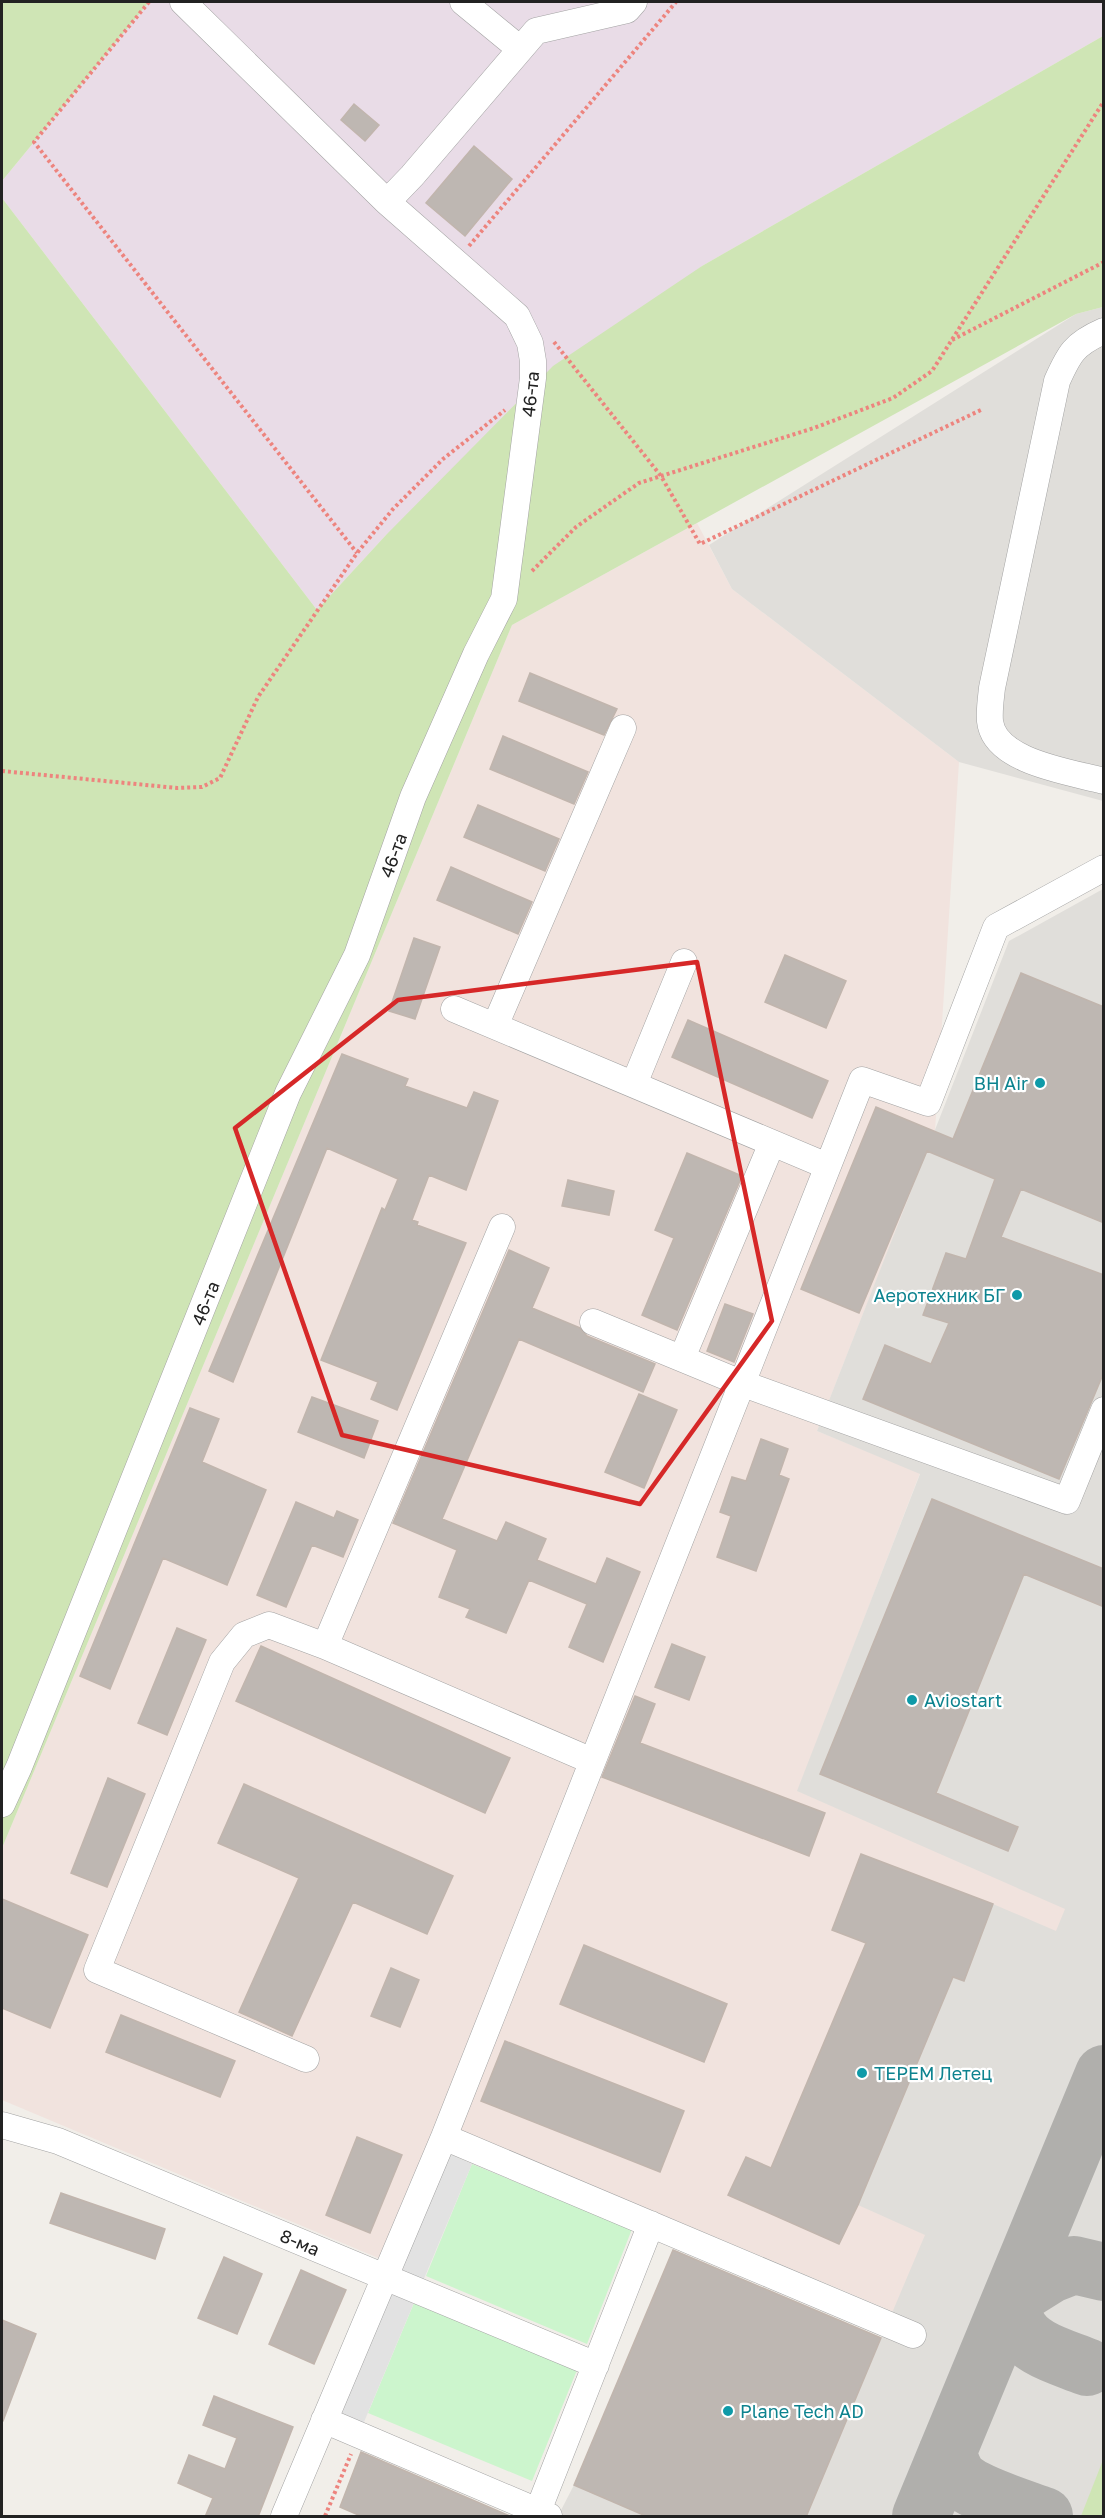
<svg xmlns="http://www.w3.org/2000/svg" width="1105" height="2518" viewBox="0 0 1105 2518" font-family="'Golos Text',sans-serif">
<style>
.industrial{fill:#e9dce7}
.military{fill:#f1e3de}
.airport{fill:#e0deda}
.grass{fill:#cfe5b5}
.park{fill:#ccf5cd}
.parking{fill:#e2e2e2}
.lines{fill:none;stroke-linecap:round;stroke-linejoin:round}
.taxiway{stroke:#b0afac;stroke-width:58}
.building{fill:#beb7b2;stroke:#c1b5ad;stroke-width:1.5}
.minor-casing{stroke:#a3a3a3;stroke-width:27}
.path{stroke:#ed847e;stroke-width:4;stroke-dasharray:3 3;stroke-linecap:butt}
.minor{stroke:#fff;stroke-width:26}
.marked{fill:none;stroke:#d62828;stroke-width:4.5;stroke-linejoin:round}
.culture-dot{fill:#0f9aa8;stroke:#fff;stroke-width:2}
.labels{text-anchor:middle;dominant-baseline:central;stroke-width:4.5;stroke-linejoin:round;paint-order:stroke}
.street-label{font-size:18px;fill:#222;stroke:#fff}
.culture-label{font-size:18px;fill:#0d838f;stroke:#fff;text-anchor:start}
</style>
<rect width="100%" height="100%" fill="#f1eee9"/>
<path class="industrial" d="M 149,2 L 1103,2 L 1103,36 L 702,266 L 386,535 L 317,610 L 2,198 L 2,181 Z"/>
<path class="military" d="M 697,523 L 732,589 L 959,762 L 935,1131 L 817,1431 L 920,1473 L 798,1791 L 1077,1912 L 918,2322 L 439,2121 L 383,2260 L 2,2100 L 2,1848 L 512,625 Z"/>
<path class="airport" d="M 1103,307 L 1103,801 L 959,762 L 732,589 L 709,545 L 1076,314 Z
M 1103,889 L 1103,2516 L 806,2516 L 925,2235 L 858,2205 L 953,1977 L 993,1904 L 1056,1931 L 1065,1909 L 797,1791 L 920,1474 L 817,1431 L 1009,941 Z
M 574,2485 L 648,2516 L 558,2516 Z"/>
<path class="grass" d="M 2,2 L 149,2 L 2,181 Z
M 1103,36 L 1103,307 L 1076,314 L 512,625 L 2,1848 L 2,198 L 317,610 L 386,535 L 553,366 L 702,266 Z
M 1103,2460 L 1103,2516 L 1081,2516 Z"/>
<path class="park" d="M 472,2164 L 632,2229 L 587,2344 L 426,2276 Z
M 414,2303 L 577,2370 L 532,2481 L 368,2413 Z"/>
<path class="parking" d="M 439,2149 L 472,2164 L 359,2434 L 324,2420 Z"/>
<g class="lines">
<path class="taxiway" d="M 1087,2367 C 1063,2357 1026,2349 1016,2322 C 1013,2315 1012,2306 1011,2299 L 1051,2274 L 1074,2265 L 1104,2272
M 947,2453 C 951,2463 954,2474 962,2481 C 979,2495 1022,2508 1044,2516
M 921,2516 L 1104,2074"/>
</g>
<path class="building" d="M 354,104 L 379,125 L 365,141 L 341,120 Z
M 474,146 L 512,179 L 465,236 L 426,203 Z
M 530,673 L 617,709 L 604,735 L 519,701 Z
M 503,736 L 588,772 L 574,804 L 490,769 Z
M 478,805 L 559,839 L 545,871 L 464,837 Z
M 451,867 L 532,902 L 518,934 L 437,900 Z
M 414,938 L 440,947 L 415,1019 L 389,1011 Z
M 785,955 L 846,981 L 826,1028 L 765,1002 Z
M 1021,973 L 1104,1007 L 1104,1223 L 1021,1189 L 1001,1237 L 1104,1275 L 1104,1372 L 1059,1479 L 863,1399 L 885,1345 L 931,1364 L 949,1323 L 923,1315 L 946,1253 L 966,1259 L 995,1179 L 927,1151 L 859,1313 L 801,1289 L 876,1107 L 953,1139 Z
M 688,1020 L 828,1081 L 812,1118 L 672,1057 Z
M 342,1054 L 408,1079 L 405,1086 L 467,1108 L 474,1092 L 498,1101 L 466,1190 L 429,1175 L 412,1220 L 418,1222 L 417,1225 L 466,1243 L 397,1410 L 371,1399 L 378,1382 L 321,1360 L 382,1208 L 385,1210 L 398,1179 L 327,1148 L 233,1382 L 209,1371 Z
M 687,1153 L 742,1176 L 677,1330 L 642,1315 L 674,1238 L 655,1230 Z
M 568,1180 L 614,1191 L 609,1215 L 562,1206 Z
M 509,1250 L 549,1268 L 532,1308 L 580,1328 L 587,1336 L 655,1364 L 643,1392 L 519,1339 L 442,1519 L 497,1541 L 506,1522 L 546,1539 L 537,1560 L 596,1584 L 607,1558 L 640,1572 L 603,1662 L 569,1647 L 587,1604 L 529,1580 L 506,1633 L 466,1617 L 470,1609 L 439,1597 L 457,1550 L 393,1523 Z
M 725,1304 L 753,1314 L 734,1362 L 707,1351 Z
M 639,1394 L 677,1410 L 644,1488 L 605,1472 Z
M 312,1397 L 378,1421 L 364,1458 L 298,1432 Z
M 190,1408 L 219,1419 L 202,1462 L 266,1490 L 227,1585 L 163,1558 L 110,1689 L 80,1676 Z
M 761,1439 L 788,1449 L 779,1475 L 789,1479 L 756,1571 L 717,1557 L 731,1516 L 720,1512 L 732,1477 L 746,1481 Z
M 932,1499 L 1104,1569 L 1104,1607 L 1024,1574 L 936,1793 L 1018,1827 L 1008,1851 L 820,1774 Z
M 296,1502 L 334,1518 L 337,1511 L 358,1520 L 343,1557 L 312,1545 L 286,1607 L 257,1595 Z
M 177,1628 L 206,1640 L 167,1735 L 138,1723 Z
M 672,1644 L 705,1657 L 689,1700 L 655,1687 Z
M 261,1646 L 510,1758 L 485,1813 L 236,1701 Z
M 635,1696 L 655,1704 L 640,1743 L 825,1813 L 809,1856 L 602,1777 Z
M 108,1778 L 145,1794 L 107,1887 L 71,1873 Z
M 244,1784 L 453,1876 L 427,1934 L 353,1902 L 292,2036 L 239,2012 L 299,1878 L 218,1843 Z
M 861,1854 L 993,1904 L 964,1981 L 953,1977 L 858,2205 L 839,2244 L 728,2195 L 746,2157 L 771,2168 L 866,1943 L 832,1930 Z
M 2,1899 L 88,1935 L 50,2028 L 2,2008 Z
M 584,1945 L 727,2004 L 704,2062 L 560,2004 Z
M 391,1968 L 419,1980 L 400,2027 L 371,2016 Z
M 121,2015 L 235,2061 L 220,2097 L 106,2052 Z
M 505,2041 L 684,2111 L 660,2172 L 481,2101 Z
M 357,2137 L 402,2155 L 370,2233 L 326,2215 Z
M 61,2193 L 165,2229 L 155,2259 L 50,2223 Z
M 673,2250 L 881,2338 L 806,2517 L 648,2517 L 574,2485 Z
M 224,2257 L 262,2274 L 237,2334 L 198,2318 Z
M 301,2270 L 346,2290 L 314,2364 L 269,2344 Z
M 2,2320 L 36,2334 L 3,2421 L 2,2421 Z
M 214,2396 L 293,2427 L 258,2517 L 205,2517 L 213,2498 L 178,2483 L 189,2455 L 225,2469 L 237,2438 L 203,2425 Z
M 361,2452 L 512,2517 L 363,2517 L 340,2507 Z"/>
<g class="lines">
<defs>
<path id="minor" d="M 463,2 L 520,49
M 387,202 L 412,176 L 536,31 L 627,10 L 634,2
M 1104,331 C 1074,344 1069,354 1057,381 L 992,688 C 991,698 989,710 990,721 C 994,762 1071,772 1104,781
M 454,1009 L 827,1166
M 495,1026 L 623,728
M 634,1084 L 684,962
M 593,1322 L 741,1383 L 1067,1501 L 1104,1410
M 682,1358 L 772,1143
M 325,1646 L 502,1227
M 2,1804 L 19,1767 L 288,1093 L 357,955 L 413,797 L 476,654 L 504,599 L 533,378 L 533,361 L 530,343 L 517,316 L 387,202 L 183,2
M 306,2059 L 97,1970 L 222,1662 L 244,1635 L 269,1625 L 325,1646 L 592,1761
M 2,2125 L 58,2141 L 596,2365
M 444,2137 L 913,2335
M 324,2420 L 549,2516
M 284,2516 L 444,2137 L 862,1080 L 928,1103 L 996,927 L 1104,868
M 536,2516 L 651,2224"/>
</defs>
<use href="#minor" class="minor-casing"/>
<path class="path" d="M 149,2 L 34,142 L 357,553
M 469,246 L 676,2
M 952,340 L 1104,262
M 554,342 L 661,476 L 700,544 L 983,409
M 532,571 L 576,527 L 639,483 L 814,428 L 893,398 L 932,371 L 1104,101
M 2,771 L 177,788 L 202,787 L 220,778 L 258,697 L 357,553 L 393,509 L 443,459 L 505,410
M 325,2516 L 351,2454"/>
<use href="#minor" class="minor"/>
</g>
<path class="marked" d="M 697,962 L 772,1321 L 640,1504 L 342,1435 L 235,1128 L 398,1000 Z"/>
<g class="culture-dot">
<circle cx="1040" cy="1083" r="6"/>
<circle cx="1017" cy="1295" r="6"/>
<circle cx="912" cy="1700" r="6"/>
<circle cx="862" cy="2073" r="6"/>
<circle cx="728" cy="2411" r="6"/>
</g>
<g class="labels">
<g class="street-label">
<text transform="translate(530 394) rotate(-84)">46-та</text>
<text transform="translate(393 855) rotate(-70)">46-та</text>
<text transform="translate(205 1303) rotate(-68)">46-та</text>
<text transform="translate(300 2242) rotate(23)">8-ма</text>
</g>
<g class="culture-label">
<text x="1028" y="1083" text-anchor="end">BH Air</text>
<text x="1005" y="1295" text-anchor="end">Аеротехник БГ</text>
<text x="924" y="1700">Aviostart</text>
<text x="874" y="2073">ТЕРЕМ Летец</text>
<text x="740" y="2411">Plane Tech AD</text>
</g>
</g>
<rect width="1105" height="2518" fill="none" stroke="#222222" stroke-width="6"/>
</svg>
